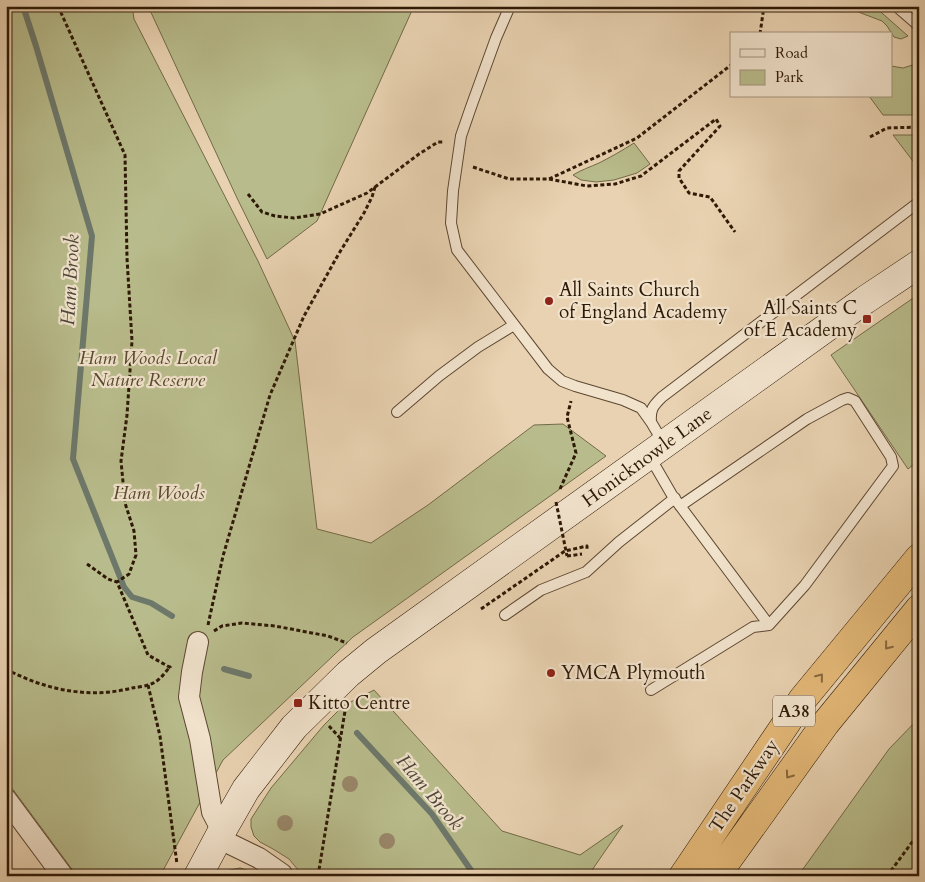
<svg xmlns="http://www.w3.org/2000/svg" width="925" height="882" viewBox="0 0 925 882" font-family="Cardo,serif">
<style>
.green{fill:#b8bb8b;stroke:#736a48}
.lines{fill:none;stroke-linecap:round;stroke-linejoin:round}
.stream{stroke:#6d786b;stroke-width:6}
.lane-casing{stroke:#5d4731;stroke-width:12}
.street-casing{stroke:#5d4731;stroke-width:22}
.secondary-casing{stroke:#2e1906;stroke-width:29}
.highway-casing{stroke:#2e1906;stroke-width:29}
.path{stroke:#2e1906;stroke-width:3;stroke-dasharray:4 2.5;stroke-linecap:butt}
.lane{stroke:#f1e2cc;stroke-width:10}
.street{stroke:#f1e2cc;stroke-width:20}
.secondary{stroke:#f1e2cc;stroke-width:28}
.highway{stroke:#e4b978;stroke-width:28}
.path-bridge{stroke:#2e1906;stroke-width:3;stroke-dasharray:4 2.5;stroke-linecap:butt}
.tree{fill:#998769}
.oneway{stroke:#89693f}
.poi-dot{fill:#8f2418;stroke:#f1e2cc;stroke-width:2}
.labels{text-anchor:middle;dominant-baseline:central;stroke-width:4.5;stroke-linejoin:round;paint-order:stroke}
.shield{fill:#f1e2cc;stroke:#685541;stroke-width:1}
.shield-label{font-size:18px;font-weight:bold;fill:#2e1906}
.poi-label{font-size:19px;fill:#2e1906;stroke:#f1e2cc;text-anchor:start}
.park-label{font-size:19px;font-style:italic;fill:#574a2e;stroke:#f1e2cc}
.street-label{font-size:19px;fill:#2e1906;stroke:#f1e2cc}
.water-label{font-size:20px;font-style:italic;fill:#4e4839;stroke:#f1e2cc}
</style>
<rect width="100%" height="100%" fill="#e9d2b1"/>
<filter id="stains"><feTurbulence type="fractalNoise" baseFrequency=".004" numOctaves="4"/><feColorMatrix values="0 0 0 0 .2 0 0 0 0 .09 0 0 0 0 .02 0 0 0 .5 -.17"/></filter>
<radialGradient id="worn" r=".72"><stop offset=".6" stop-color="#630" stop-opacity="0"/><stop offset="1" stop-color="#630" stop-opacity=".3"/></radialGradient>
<path class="green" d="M 6,6 L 132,6 L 134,19 L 258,261 L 295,341 L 317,529 L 371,543 L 428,505 L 534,425 L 563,424 L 606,456 L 353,637 L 223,760 L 160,876 L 77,876 L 6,780 Z
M 148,6 L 414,6 L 317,221 L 267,259 L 237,198 Z
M 832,6 L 874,6 L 908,36 L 901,39 L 894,37 L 887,26 L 882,21 L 853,10 L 842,12 L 836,10 Z
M 919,63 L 919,115 L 883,115 L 869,96 L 891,96 L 891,66 L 903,68 Z
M 893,135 L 919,135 L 919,169 Z
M 634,143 L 650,164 L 637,173 L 614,180 L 596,182 L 581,180 L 573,175 C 581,170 590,167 599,163 C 611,157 623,150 634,143 Z
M 919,294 L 919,460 L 908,469 L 831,355 Z
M 374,690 L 502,831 L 580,855 L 623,825 L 588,876 L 301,876 L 299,871 L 289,859 L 273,849 L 260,842 L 254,836 L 251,827 L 251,819 L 271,788 L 324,725 L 343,706 Z
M 919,718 L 919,876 L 798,876 L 889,749 Z
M 240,868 L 253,872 L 258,876 L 219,876 L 225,871 Z"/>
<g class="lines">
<path class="stream" d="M 23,6 L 36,46 L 92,236 L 73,459 L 124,587 L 132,597 L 151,603 L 172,616
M 224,669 L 249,676
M 357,733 L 432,814 L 475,876"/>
<defs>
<path id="lane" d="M 510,6 L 496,38 L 471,107 L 461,136 L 453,191 L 451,223 L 457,250 L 548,369 L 562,381 L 575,386 L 623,400 L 641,408 L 651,422 L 664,444
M 896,6 L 919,26
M 397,412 L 439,376 L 478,347 L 514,325
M 651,422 C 650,409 653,406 662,397 L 919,202
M 650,457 L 672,495 L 769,625 L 753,627 L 651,690
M 680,506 L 807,419 L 842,400 L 848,398 L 855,401 L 891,457 L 893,466 L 805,585 L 769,625
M 505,615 L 541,590 L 586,572 L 619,542 L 675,498"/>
<path id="street" d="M 198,642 L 192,672 L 189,697 L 200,739 L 212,812 L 222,831
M 6,799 L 63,876
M 218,838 L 259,858 L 282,874 L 283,876"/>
<path id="secondary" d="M 198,876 L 222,831 L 246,789 L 294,727 L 348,674 L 376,651 L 865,300 L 919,264"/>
<path id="highway" d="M 683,876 L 802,700 L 919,558
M 716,876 L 825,724 L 919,609"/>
</defs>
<use href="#lane" class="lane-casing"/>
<use href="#street" class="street-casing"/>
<use href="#secondary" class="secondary-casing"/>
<use href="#highway" class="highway-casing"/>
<path class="path" d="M 58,6 L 125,155 L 127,258 L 132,341 L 127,415 L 121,461 L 125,503 L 134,531 L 136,555 L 129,574 L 117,582
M 760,34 L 764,6
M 870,137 L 887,128 L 919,127
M 473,167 L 509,179 L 549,179 L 637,138 L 731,65
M 549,179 L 587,186 L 615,184 L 641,176 L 716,119 L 720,126 L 679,171 L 679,178 L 689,193 L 710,197 L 735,232
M 248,194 L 262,212 L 275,216 L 294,218 L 320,214 L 367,193 L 419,154 L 438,142 L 444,142
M 560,489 L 576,453 L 567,417 L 571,401
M 567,556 L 582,554
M 87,564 L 108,579 L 117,582 L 148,655 L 171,668
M 481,609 L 565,551 L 587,546 L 587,550
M 208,625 L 223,556 L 270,395 L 304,316 L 338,255 L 364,213 L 372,197 L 375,187
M 214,631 L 222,626 L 242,623 L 275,626 L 328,636 L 347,643
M 6,669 C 45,690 89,699 132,688 C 139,687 149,686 155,682 C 161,679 166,671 171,666
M 148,685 L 160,736 L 177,864
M 329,726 L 340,738
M 318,876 L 345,711
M 887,876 L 919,833"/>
<use href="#lane" class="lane"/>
<use href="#street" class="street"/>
<use href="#secondary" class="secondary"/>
<use href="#highway" class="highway"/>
<path class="path-bridge" d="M 556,502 L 567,556"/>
</g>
<g class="tree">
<circle cx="350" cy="784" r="8"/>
<circle cx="285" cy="823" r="8"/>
<circle cx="387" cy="841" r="8"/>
</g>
<defs><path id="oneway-chevron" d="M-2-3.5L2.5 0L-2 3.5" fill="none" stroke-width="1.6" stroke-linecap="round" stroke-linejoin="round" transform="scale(1.25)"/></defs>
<g class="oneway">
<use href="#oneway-chevron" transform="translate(888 646) rotate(129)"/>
<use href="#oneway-chevron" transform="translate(820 677) rotate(-51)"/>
<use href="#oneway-chevron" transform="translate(789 775) rotate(126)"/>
</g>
<g class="poi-dot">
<circle cx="549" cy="301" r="5"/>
<rect x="862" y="314" width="10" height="10" rx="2.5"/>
<circle cx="551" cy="673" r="5"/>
<rect x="293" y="698" width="10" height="10" rx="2.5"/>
</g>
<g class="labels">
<rect class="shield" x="773" y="695.5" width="42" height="31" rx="4"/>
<g class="shield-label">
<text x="794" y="711">A38</text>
</g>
<g class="poi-label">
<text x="559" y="290">All Saints Church<tspan x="559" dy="22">of England Academy</tspan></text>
<text x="857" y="308" text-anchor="end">All Saints C<tspan x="857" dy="22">of E Academy</tspan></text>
<text x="561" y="673">YMCA Plymouth</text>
<text x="308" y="703">Kitto Centre</text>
</g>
<g class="park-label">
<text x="148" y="358">Ham Woods Local<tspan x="148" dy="22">Nature Reserve</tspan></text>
<text x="159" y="493">Ham Woods</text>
</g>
<g class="street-label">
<text transform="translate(647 457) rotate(-36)">Honicknowle Lane</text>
<text transform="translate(744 786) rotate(-56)">The Parkway</text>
</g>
<g class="water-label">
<text transform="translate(70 280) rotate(-87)">Ham Brook</text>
<text transform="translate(430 792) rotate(50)">Ham Brook</text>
</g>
</g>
<rect width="925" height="882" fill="none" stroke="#e9d2b1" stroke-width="25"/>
<rect x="8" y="8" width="910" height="867" fill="none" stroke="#2e1906" stroke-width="2.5"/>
<rect x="12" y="12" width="900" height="857" fill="none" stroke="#2e1906"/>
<rect x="730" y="32" width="162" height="65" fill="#f1e2cc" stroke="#a3927d"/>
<rect x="740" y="49" width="25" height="8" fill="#f1e2cc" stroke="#a3927d"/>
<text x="775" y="58" font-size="15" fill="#2e1906">Road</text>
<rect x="740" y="70" width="25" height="15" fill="#b8bb8b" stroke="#a3927d"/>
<text x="775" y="82" font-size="15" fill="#2e1906">Park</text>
<rect width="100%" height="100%" filter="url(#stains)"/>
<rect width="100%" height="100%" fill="url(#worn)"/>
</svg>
